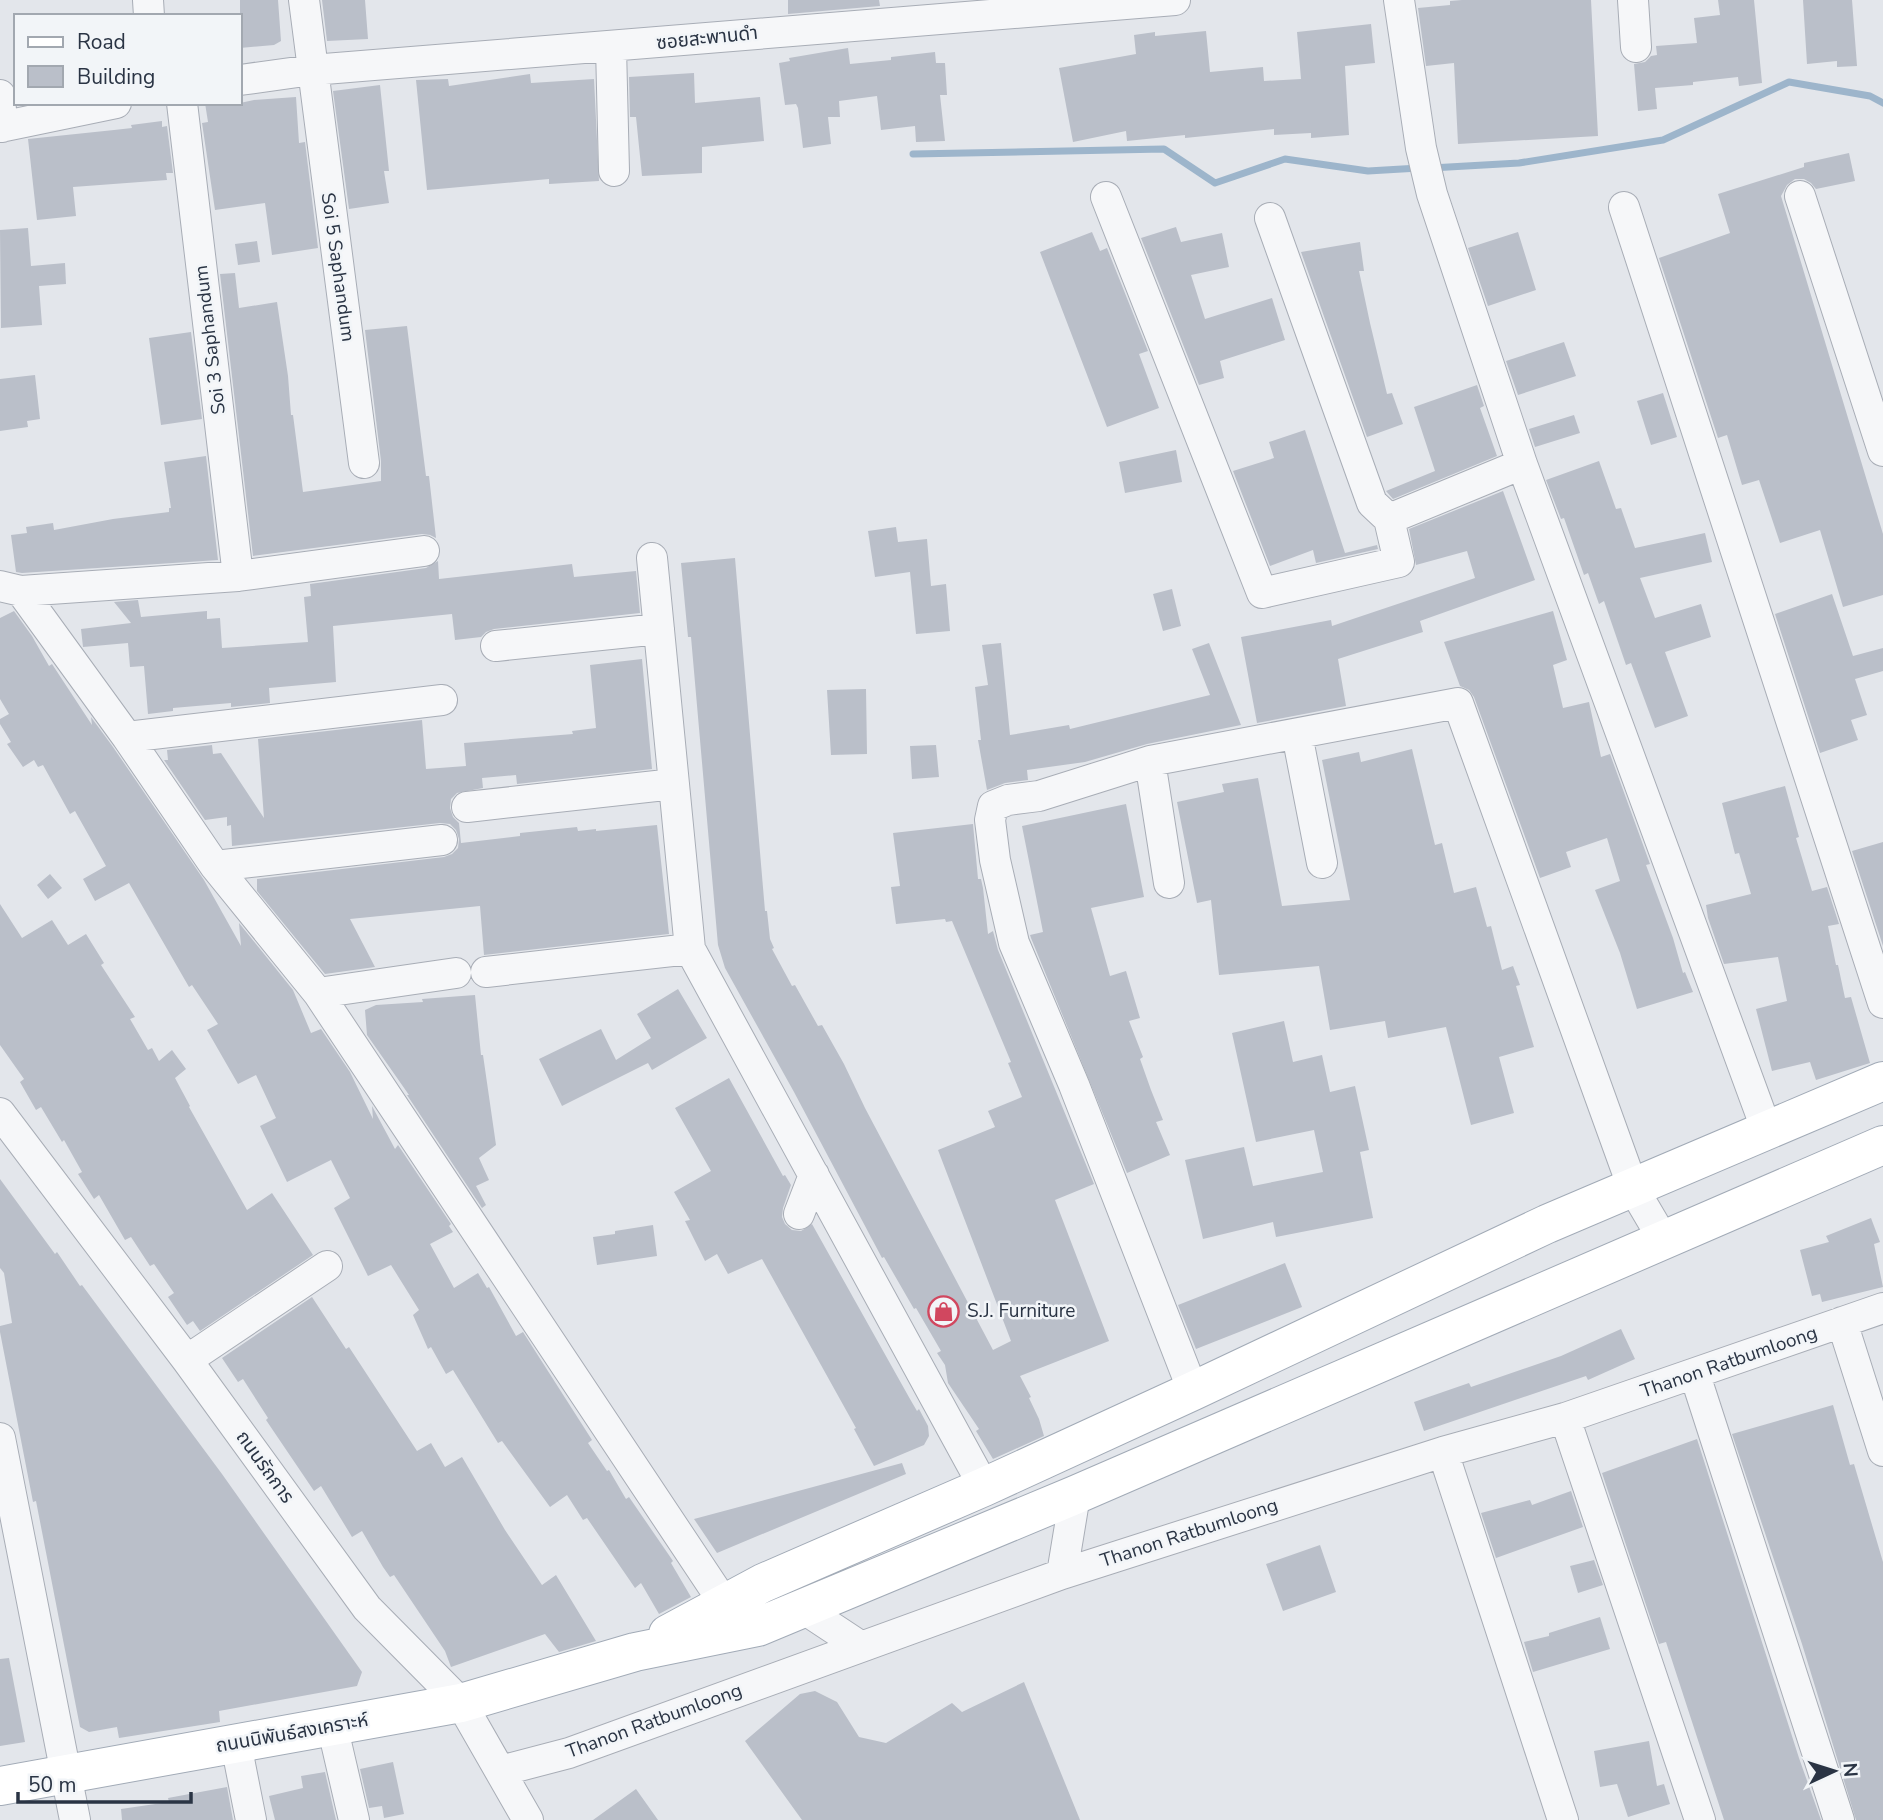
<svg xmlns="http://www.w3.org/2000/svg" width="1883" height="1820" viewBox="0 0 1883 1820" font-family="'Nunito Sans','Noto Sans Thai',sans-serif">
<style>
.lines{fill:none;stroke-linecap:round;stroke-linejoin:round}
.stream{stroke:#9db5cb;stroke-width:7}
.building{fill:#babfc9}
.minor-casing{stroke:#a8adb6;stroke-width:32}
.major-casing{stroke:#a2abb7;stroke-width:40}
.minor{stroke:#f6f7f9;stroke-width:30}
.major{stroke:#fff;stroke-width:38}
.labels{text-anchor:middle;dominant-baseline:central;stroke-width:5;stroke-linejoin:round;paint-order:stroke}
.street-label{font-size:19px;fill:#2a3444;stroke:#f2f5f8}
.poi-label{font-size:19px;fill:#2a3444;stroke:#f2f5f8;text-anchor:start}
</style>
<rect width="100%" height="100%" fill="#e3e6eb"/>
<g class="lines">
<path class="stream" d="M 913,154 L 1164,149 L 1215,183 L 1285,159 L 1368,171 L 1419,168
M 1431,168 L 1519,163 L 1663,140 L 1789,82 L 1870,96 L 1883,103"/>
</g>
<path class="building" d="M 240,0 L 278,0 L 281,41 L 274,45 L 240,48 Z
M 322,0 L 365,0 L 368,39 L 327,41 Z
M 788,0 L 879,0 L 880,6 L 788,14 Z
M 1462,0 L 1591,0 L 1598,136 L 1458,144 L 1454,63 L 1426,66 L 1418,8 L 1450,5 L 1450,1 Z
M 1718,0 L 1754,0 L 1762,83 L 1739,86 L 1738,77 L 1693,82 L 1693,85 L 1655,88 L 1657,109 L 1638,111 L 1634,64 L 1645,62 L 1651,56 L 1657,55 L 1656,46 L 1697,43 L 1694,18 L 1720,15 Z
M 1803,0 L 1852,0 L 1857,66 L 1837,67 L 1837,61 L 1807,64 Z
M 1371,24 L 1375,63 L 1345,66 L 1349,135 L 1311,138 L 1311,133 L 1274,135 L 1274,129 L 1185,138 L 1185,135 L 1127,141 L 1126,131 L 1073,142 L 1059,68 L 1136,54 L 1134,35 L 1155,32 L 1155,36 L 1206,31 L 1210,72 L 1263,67 L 1264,81 L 1301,79 L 1297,32 Z
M 848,48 L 850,64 L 891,60 L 891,57 L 935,52 L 936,63 L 945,63 L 947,95 L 940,95 L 945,141 L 916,142 L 915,126 L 881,130 L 877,96 L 839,101 L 840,117 L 828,117 L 831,144 L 803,148 L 798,108 L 796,104 L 785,105 L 779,63 L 790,61 L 789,58 Z
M 694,73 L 695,103 L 760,97 L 764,141 L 702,147 L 702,173 L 642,176 L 636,117 L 630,117 L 629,77 Z
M 530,74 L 531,83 L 594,79 L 599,181 L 549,184 L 549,179 L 427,190 L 416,80 L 448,79 L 449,86 Z
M 380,85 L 389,171 L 384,171 L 389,203 L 349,209 L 333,91 Z
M 296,97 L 299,143 L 305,142 L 318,248 L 272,255 L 265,203 L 215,210 L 202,123 L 208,122 L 205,103 L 240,103 L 254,100 Z
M 162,121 L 162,127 L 167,126 L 173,173 L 166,173 L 167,180 L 73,187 L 76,216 L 37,220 L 28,139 L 114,130 L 132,128 L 131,125 Z
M 1849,153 L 1855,181 L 1816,189 L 1811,183 L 1804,179 L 1795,179 L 1787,185 L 1781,196 L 1883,534 L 1883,595 L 1843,607 L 1820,530 L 1780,543 L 1759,480 L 1742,485 L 1727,435 L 1718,438 L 1659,258 L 1730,233 L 1718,194 L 1804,167 L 1804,163 Z
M 1176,227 L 1181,242 L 1222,233 L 1229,267 L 1191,275 L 1205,319 L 1272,298 L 1285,340 L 1220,361 L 1224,378 L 1199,385 L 1141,238 Z
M 28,228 L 31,266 L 65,263 L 66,284 L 39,286 L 42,325 L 1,328 L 0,230 Z
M 1092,232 L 1100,251 L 1107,248 L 1148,351 L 1139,354 L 1159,408 L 1107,427 L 1040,252 Z
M 1518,232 L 1536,290 L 1488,306 L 1468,248 Z
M 257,241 L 260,262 L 238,265 L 235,244 Z
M 1360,242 L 1364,271 L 1359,271 L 1370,323 L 1387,394 L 1392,393 L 1403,424 L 1367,437 L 1301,252 Z
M 235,273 L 239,308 L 277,302 L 288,376 L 291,415 L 293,415 L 303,492 L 381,481 L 381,461 L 365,330 L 407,326 L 426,476 L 429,476 L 436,538 L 430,535 L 422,534 L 253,556 L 220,274 Z
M 191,332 L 202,419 L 161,425 L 149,338 Z
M 1564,342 L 1576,376 L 1518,395 L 1506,361 Z
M 35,375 L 40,419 L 27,421 L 28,427 L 0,431 L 0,379 Z
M 1477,385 L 1484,406 L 1480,408 L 1497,456 L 1393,499 L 1386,491 L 1435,471 L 1414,407 Z
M 1663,393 L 1677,437 L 1651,445 L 1637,401 Z
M 1574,415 L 1580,433 L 1535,447 L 1529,429 Z
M 1305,430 L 1345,553 L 1377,545 L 1378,549 L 1316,563 L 1313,550 L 1270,566 L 1233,471 L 1274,458 L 1269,442 Z
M 1176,450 L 1182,482 L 1125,493 L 1119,462 Z
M 206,456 L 218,560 L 22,573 L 16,572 L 11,535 L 27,533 L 26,527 L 53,523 L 54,530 L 113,519 L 169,512 L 169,508 L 171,508 L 164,462 Z
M 1599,461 L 1616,509 L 1621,508 L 1635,548 L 1705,533 L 1712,562 L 1640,578 L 1655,618 L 1701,604 L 1711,637 L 1665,652 L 1688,716 L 1655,728 L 1631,663 L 1626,665 L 1604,601 L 1599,604 L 1588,573 L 1584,575 L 1564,518 L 1561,519 L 1546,480 Z
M 1503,491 L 1535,580 L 1420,621 L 1423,632 L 1338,659 L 1346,706 L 1257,723 L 1241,637 L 1331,620 L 1332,626 L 1475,578 L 1467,551 L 1416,565 L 1409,529 Z
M 896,527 L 898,542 L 927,539 L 931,586 L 946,584 L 950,631 L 916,634 L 910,572 L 875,577 L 868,531 Z
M 735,558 L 765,911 L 767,911 L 770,939 L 774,948 L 772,949 L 792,986 L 795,985 L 818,1026 L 822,1025 L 844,1064 L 865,1108 L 993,1350 L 1011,1341 L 938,1150 L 995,1127 L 988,1111 L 1022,1097 L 1008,1063 L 1011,1062 L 952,921 L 946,922 L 945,919 L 896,924 L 891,887 L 900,886 L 893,833 L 973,824 L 978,879 L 981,879 L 983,888 L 988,934 L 993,931 L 998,950 L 1094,1184 L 1055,1200 L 1109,1341 L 1020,1376 L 1031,1397 L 1029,1398 L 1039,1419 L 1044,1436 L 993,1459 L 976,1431 L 979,1429 L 948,1383 L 945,1365 L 937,1353 L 941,1351 L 916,1308 L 914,1309 L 884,1257 L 882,1258 L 794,1092 L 725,968 L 718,945 L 691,637 L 688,637 L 681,563 Z
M 438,561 L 439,579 L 572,564 L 574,577 L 636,571 L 640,613 L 494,629 L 486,632 L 481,637 L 455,640 L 452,614 L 333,626 L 336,682 L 269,688 L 270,703 L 231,707 L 231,703 L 173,708 L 173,711 L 148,714 L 144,666 L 130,667 L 128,643 L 83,647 L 81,629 L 131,623 L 114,602 L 138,600 L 141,617 L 207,611 L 207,619 L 220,618 L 222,648 L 308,642 L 304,597 L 311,596 L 310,584 L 426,568 Z
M 1172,589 L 1181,626 L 1163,631 L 1153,594 Z
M 1832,594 L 1853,656 L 1883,648 L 1883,671 L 1855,679 L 1867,715 L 1851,720 L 1858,740 L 1820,753 L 1775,614 Z
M 14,611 L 32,636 L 49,666 L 52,664 L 92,725 L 91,717 L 113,747 L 204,880 L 241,946 L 239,923 L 293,990 L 311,1033 L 321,1029 L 350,1072 L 373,1119 L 372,1106 L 395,1149 L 398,1145 L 451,1224 L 449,1226 L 453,1232 L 430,1244 L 454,1288 L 478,1273 L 487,1288 L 489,1287 L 516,1336 L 523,1332 L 592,1440 L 588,1443 L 607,1471 L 609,1470 L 626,1499 L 629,1497 L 673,1561 L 671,1563 L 691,1597 L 659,1614 L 641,1583 L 635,1588 L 587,1518 L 583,1520 L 567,1495 L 550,1507 L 502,1441 L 498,1443 L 453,1370 L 446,1374 L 431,1347 L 428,1349 L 413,1315 L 419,1310 L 391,1265 L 368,1276 L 334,1208 L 350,1198 L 331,1160 L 287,1182 L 260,1126 L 276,1118 L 256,1075 L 238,1084 L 207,1030 L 218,1024 L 192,985 L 189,987 L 129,883 L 95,901 L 83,879 L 106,866 L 75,811 L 70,814 L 43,765 L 38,767 L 34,760 L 23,767 L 7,744 L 11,742 L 0,724 L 0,719 L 9,714 L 0,699 L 0,618 Z
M 1553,611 L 1567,660 L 1553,665 L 1563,708 L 1589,702 L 1601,757 L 1610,754 L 1650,864 L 1646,865 L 1673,938 L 1683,973 L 1685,972 L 1693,992 L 1637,1009 L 1620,953 L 1595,890 L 1620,881 L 1607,838 L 1566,852 L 1571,867 L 1540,878 L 1474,697 L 1469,690 L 1460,686 L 1444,642 Z
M 1001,643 L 1010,735 L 1069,725 L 1070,729 L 1210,695 L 1192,649 L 1209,643 L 1241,725 L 1147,744 L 1085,762 L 1027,770 L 1028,780 L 1005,783 L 987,790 L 978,740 L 981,740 L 975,687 L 988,685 L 982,645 Z
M 642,659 L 652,769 L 517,784 L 516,775 L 482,778 L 483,788 L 457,793 L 451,799 L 450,808 L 453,817 L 459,823 L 461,843 L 520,836 L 520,833 L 577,827 L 578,831 L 596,829 L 596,831 L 657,825 L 669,934 L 484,955 L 480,906 L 350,919 L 375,967 L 325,974 L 257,891 L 257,879 L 444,857 L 452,854 L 458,848 L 459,839 L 456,830 L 450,824 L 440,823 L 232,846 L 231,825 L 227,826 L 227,817 L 205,820 L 164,760 L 168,760 L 167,750 L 212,745 L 213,754 L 221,753 L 264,818 L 258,739 L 422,720 L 426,769 L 466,766 L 464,743 L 573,734 L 572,731 L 596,728 L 590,665 Z
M 866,689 L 867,754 L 831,755 L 827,690 Z
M 936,745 L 939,777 L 912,779 L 910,746 Z
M 1412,749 L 1435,845 L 1442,843 L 1454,893 L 1476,887 L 1487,927 L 1491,926 L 1502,970 L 1513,966 L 1520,985 L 1516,986 L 1534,1047 L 1499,1057 L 1514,1113 L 1471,1125 L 1446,1027 L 1388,1038 L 1385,1021 L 1330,1030 L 1319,966 L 1219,975 L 1211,900 L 1197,903 L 1177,802 L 1224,792 L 1222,784 L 1258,778 L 1282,906 L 1350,900 L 1322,760 L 1359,752 L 1361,762 Z
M 1785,786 L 1799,837 L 1796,838 L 1812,891 L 1827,887 L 1839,924 L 1828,926 L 1836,965 L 1838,965 L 1845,998 L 1851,997 L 1870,1063 L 1816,1080 L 1810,1062 L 1772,1071 L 1756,1009 L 1787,1001 L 1778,957 L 1724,964 L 1708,918 L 1706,905 L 1751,894 L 1739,853 L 1735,854 L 1722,803 Z
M 1126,804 L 1144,897 L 1091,908 L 1110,976 L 1126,971 L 1140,1018 L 1129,1021 L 1143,1057 L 1140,1059 L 1151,1090 L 1163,1120 L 1156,1122 L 1170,1155 L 1127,1173 L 1031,938 L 1030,935 L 1043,932 L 1022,826 Z
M 1883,842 L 1883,946 L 1852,851 Z
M 50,874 L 62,888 L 48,899 L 37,885 Z
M 0,904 L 22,938 L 52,920 L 68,945 L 86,934 L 104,963 L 101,965 L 135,1017 L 130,1019 L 148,1050 L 152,1048 L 159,1061 L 172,1050 L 186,1069 L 175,1078 L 190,1106 L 189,1107 L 247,1210 L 272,1193 L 313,1255 L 200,1331 L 193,1321 L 187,1325 L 168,1297 L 174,1293 L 154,1264 L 150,1266 L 131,1237 L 125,1240 L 99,1195 L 94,1199 L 78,1174 L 82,1172 L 64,1140 L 62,1142 L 41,1107 L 36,1110 L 20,1082 L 24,1079 L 0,1045 Z
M 678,989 L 707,1038 L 652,1070 L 648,1063 L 562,1106 L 539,1059 L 601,1029 L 616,1060 L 651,1038 L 637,1014 Z
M 475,995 L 481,1055 L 483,1055 L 496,1145 L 479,1158 L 489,1180 L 476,1186 L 486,1205 L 482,1208 L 407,1095 L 409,1095 L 367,1035 L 365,1010 L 376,1005 L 423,1002 L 422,999 Z
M 1284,1021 L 1293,1062 L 1322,1055 L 1330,1092 L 1355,1086 L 1369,1150 L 1360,1152 L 1373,1218 L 1276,1237 L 1273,1222 L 1203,1239 L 1185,1160 L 1244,1147 L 1253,1186 L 1323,1172 L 1314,1130 L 1256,1142 L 1232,1033 Z
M 729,1078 L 783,1176 L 785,1175 L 791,1185 L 783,1208 L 782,1217 L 785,1224 L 792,1230 L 801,1231 L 812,1224 L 910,1399 L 917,1411 L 919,1409 L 928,1426 L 929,1436 L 924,1445 L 874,1466 L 854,1429 L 856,1428 L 762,1259 L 728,1274 L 717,1254 L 705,1261 L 685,1221 L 690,1220 L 674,1192 L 711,1171 L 675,1108 Z
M 0,1179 L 55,1254 L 57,1252 L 80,1286 L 82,1285 L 222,1474 L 362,1672 L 357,1686 L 219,1711 L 220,1722 L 119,1738 L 117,1727 L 89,1732 L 80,1727 L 36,1501 L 33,1502 L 0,1332 L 0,1326 L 12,1323 L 4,1273 L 0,1268 Z
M 1871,1218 L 1880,1242 L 1874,1244 L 1883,1287 L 1822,1302 L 1820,1294 L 1812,1296 L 1800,1250 L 1829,1242 L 1826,1236 Z
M 653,1225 L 657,1256 L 597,1265 L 593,1237 L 615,1234 L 615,1231 Z
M 1285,1263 L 1302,1307 L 1196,1349 L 1178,1305 Z
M 312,1297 L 346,1349 L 349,1347 L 417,1451 L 431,1443 L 445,1467 L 462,1457 L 505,1530 L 542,1585 L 556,1575 L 596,1641 L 559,1652 L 545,1634 L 451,1667 L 445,1651 L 394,1575 L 390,1577 L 383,1567 L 362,1531 L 352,1537 L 321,1486 L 314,1491 L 266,1420 L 268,1418 L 243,1379 L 238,1382 L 222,1358 Z
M 1621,1329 L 1635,1359 L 1588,1380 L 1586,1376 L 1424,1431 L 1414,1402 L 1469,1383 L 1471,1387 L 1561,1356 Z
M 1833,1405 L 1850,1465 L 1854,1464 L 1883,1562 L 1883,1820 L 1856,1820 L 1802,1644 L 1732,1434 Z
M 1697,1439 L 1799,1758 L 1821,1820 L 1724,1820 L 1666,1642 L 1659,1644 L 1602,1473 Z
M 902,1463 L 906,1474 L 717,1553 L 694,1519 Z
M 1571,1491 L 1583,1527 L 1496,1558 L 1481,1513 L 1530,1500 L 1532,1505 Z
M 1320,1545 L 1336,1592 L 1283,1611 L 1266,1564 Z
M 1594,1560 L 1603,1585 L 1578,1593 L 1570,1566 Z
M 1600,1617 L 1610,1649 L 1533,1672 L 1524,1642 L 1549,1636 L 1549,1633 Z
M 9,1658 L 25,1742 L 0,1746 L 0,1659 Z
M 1024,1682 L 1080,1820 L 802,1820 L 745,1741 L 800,1694 L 815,1691 L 837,1702 L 859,1737 L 886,1743 L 952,1703 L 962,1712 Z
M 1649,1741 L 1657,1786 L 1664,1784 L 1670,1804 L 1628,1817 L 1617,1784 L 1600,1787 L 1594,1751 Z
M 393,1762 L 404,1814 L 384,1818 L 382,1806 L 369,1808 L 360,1769 Z
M 325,1772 L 336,1820 L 275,1820 L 269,1796 L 303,1788 L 301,1776 Z
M 227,1787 L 233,1820 L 122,1820 L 121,1809 L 169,1802 L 168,1798 Z
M 636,1789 L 658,1820 L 593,1820 Z"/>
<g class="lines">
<defs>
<path id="minor" d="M 148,0 L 149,16
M 304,0 L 364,463
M 1399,0 L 1421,148 L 1432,194 L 1522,464 L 1767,1131
M 1633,0 L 1636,47
M 611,47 L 614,171
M 240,80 L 312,70 L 1175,0
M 0,95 L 2,127
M 182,103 L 238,576
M 0,127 L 116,103
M 1800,196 L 1883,451
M 1106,197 L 1262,593 L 1399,562 L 1389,519 L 1372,503 L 1270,218
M 1624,207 L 1883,1003
M 1389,519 L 1522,464
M 652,558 L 690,949 L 984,1487
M 0,586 L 21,591 L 238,576 L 424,551
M 21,591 L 127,737 L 215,866 L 318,993 L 724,1603
M 496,646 L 659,629
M 1297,734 L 1322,863
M 127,737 L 442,700
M 1150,761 L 1169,883
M 467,807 L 674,784
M 215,866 L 442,840
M 486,972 L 690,949
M 318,993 L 456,973
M 0,1113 L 187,1360 L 367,1608 L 461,1703 L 528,1820
M 799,1214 L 814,1175
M 1842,1322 L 1883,1451
M 187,1360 L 327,1266
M 1695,1375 L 1839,1820
M 1193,1391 L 1074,1085 L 1014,943 L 995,860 L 990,820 L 993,806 L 1008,800 L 1039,796 L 1150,761 L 1458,703 L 1633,1188 L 1663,1239
M 1565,1418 L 1700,1820
M 0,1438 L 75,1820
M 1443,1452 L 1563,1820
M 1062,1574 L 1075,1495
M 804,1609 L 860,1646
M 332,1725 L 354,1820
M 236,1744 L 251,1820
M 500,1771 L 569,1753 L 1062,1574 L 1443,1452 L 1565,1418 L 1883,1308"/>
<path id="major" d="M 668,1634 L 763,1583 L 984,1487 L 1193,1391 L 1547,1224 L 1883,1081
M 0,1786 L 461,1703 L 635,1652 L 758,1627 L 1075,1495 L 1883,1145"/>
</defs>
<use href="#minor" class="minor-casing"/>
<use href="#major" class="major-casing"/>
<use href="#minor" class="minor"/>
<use href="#major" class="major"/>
</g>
<defs>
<symbol id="shop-ring" viewBox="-11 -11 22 22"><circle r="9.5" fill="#f2f5f8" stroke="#d1475f" stroke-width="1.5"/><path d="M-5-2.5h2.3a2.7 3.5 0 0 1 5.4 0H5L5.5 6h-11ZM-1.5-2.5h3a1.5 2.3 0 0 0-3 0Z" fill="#d1475f"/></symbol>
</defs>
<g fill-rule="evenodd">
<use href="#shop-ring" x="926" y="1294" width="35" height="35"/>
</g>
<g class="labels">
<g class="street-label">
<text transform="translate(707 38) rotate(-6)">ซอยสะพานดำ</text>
<text transform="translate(338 267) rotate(82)">Soi 5 Saphandum</text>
<text transform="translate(210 340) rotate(-97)">Soi 3 Saphandum</text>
<text transform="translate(1729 1362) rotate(-19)">Thanon Ratbumloong</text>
<text transform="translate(265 1467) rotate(54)">ถนนรัถการ</text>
<text transform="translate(1189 1533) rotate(-18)">Thanon Ratbumloong</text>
<text transform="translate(654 1721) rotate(-20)">Thanon Ratbumloong</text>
<text transform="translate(292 1733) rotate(-10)">ถนนนิพันธ์สงเคราะห์</text>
</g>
<g class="poi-label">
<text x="967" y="1311">S.J. Furniture</text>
</g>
</g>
<rect x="14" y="14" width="228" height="91" fill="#f2f5f8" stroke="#a2a8b0" stroke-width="2"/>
<rect x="28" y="37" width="35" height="10" fill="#ffffff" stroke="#a2a8b0" stroke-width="2"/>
<text x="77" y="49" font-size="21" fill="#2a3444">Road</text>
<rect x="28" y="66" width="35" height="21" fill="#babfc9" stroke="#a2a8b0" stroke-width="2"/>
<text x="77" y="84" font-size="21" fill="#2a3444">Building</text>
<g transform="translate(1834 1771) rotate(86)" stroke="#f2f5f8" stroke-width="5" paint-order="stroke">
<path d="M0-5L12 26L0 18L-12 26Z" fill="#2a3444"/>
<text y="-10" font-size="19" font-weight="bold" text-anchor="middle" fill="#2a3444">N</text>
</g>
<path d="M18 1792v10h173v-10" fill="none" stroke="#2a3444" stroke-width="3.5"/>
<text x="28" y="1792" font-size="21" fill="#2a3444" stroke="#f2f5f8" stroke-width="5" paint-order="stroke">50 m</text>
</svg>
